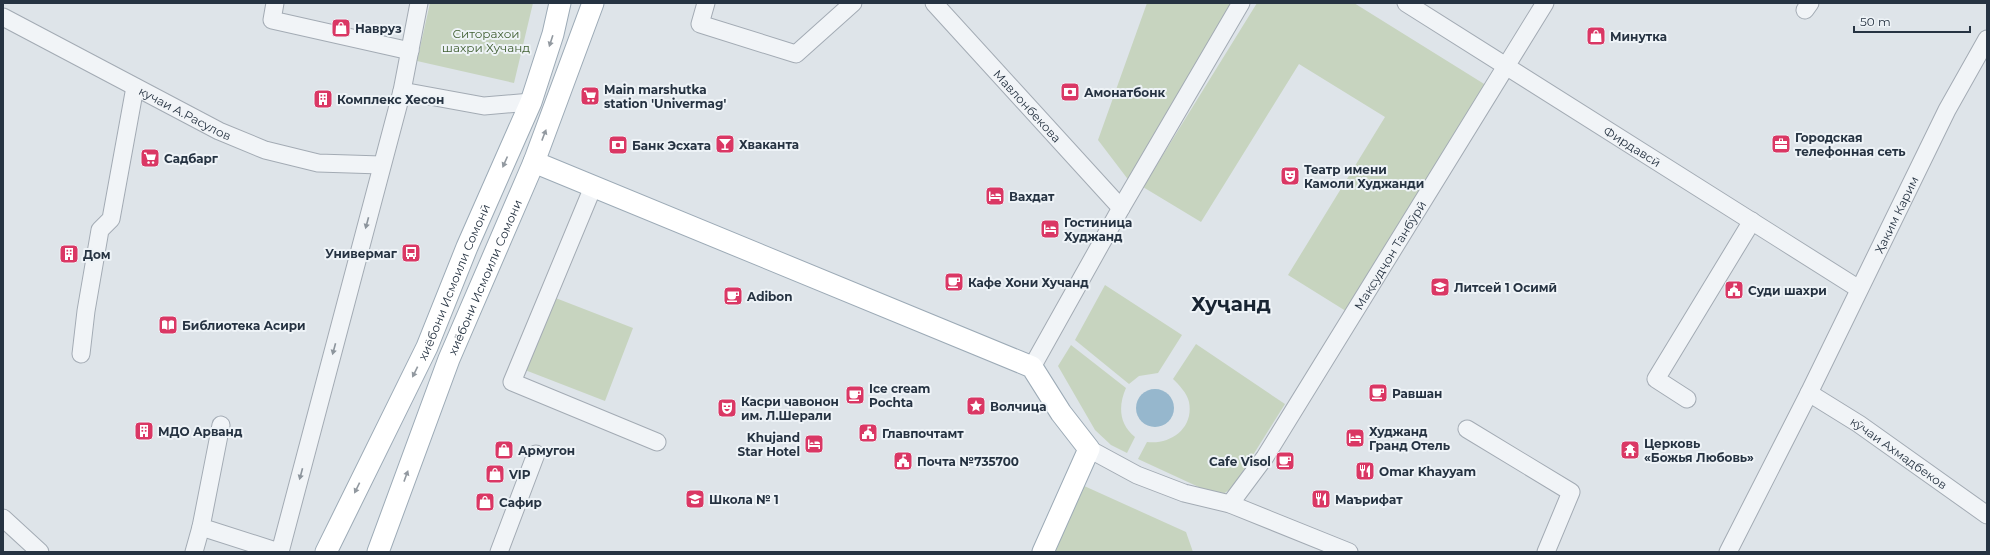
<svg xmlns="http://www.w3.org/2000/svg" width="1990" height="555" viewBox="0 0 1990 555" font-family="Montserrat,sans-serif">
<style>
.green{fill:#c7d4bf}
.water{fill:#96b7cd}
.lines{fill:none;stroke-linecap:round;stroke-linejoin:round}
.minor-casing{stroke:#a3abb4;stroke-width:19}
.major-casing{stroke:#9caab6;stroke-width:23}
.minor{stroke:#f1f4f7;stroke-width:17}
.major{stroke:#fff;stroke-width:21}
.oneway{fill:#9299a0}
.oneway2{fill:#8c949c}
.labels{text-anchor:middle;dominant-baseline:central;stroke-width:4;stroke-linejoin:round;paint-order:stroke}
.poi-label{font-size:12px;font-weight:bold;fill:#263342;stroke:#eef3f7;text-anchor:start}
.park-label{font-size:12px;fill:#405f32;stroke:#eef3f7}
.street-label{font-size:12px;fill:#263342;stroke:#eef3f7}
.town-label{font-size:20px;font-weight:bold;fill:#182432;stroke:#eef3f7}
</style>
<rect width="100%" height="100%" fill="#dee4e9"/>
<path class="green" d="M 430,3 L 533,3 L 514,83 L 417,61 Z
M 1147,3 L 1244,3 L 1133,186 L 1098,140 Z
M 1257,3 L 1354,3 L 1489,87 L 1349,313 L 1288,275 L 1385,117 L 1299,64 L 1201,222 L 1143,187 Z
M 1105,285 L 1182,335 L 1158,373 L 1139,376 L 1129,384 L 1075,340 Z
M 553,297 L 633,328 L 605,401 L 525,370 Z
M 1196,344 L 1285,404 L 1233,487 L 1222,495 L 1216,495 L 1138,459 L 1147,442 C 1171,445 1194,428 1189,402 C 1187,393 1179,385 1173,379 Z
M 1071,345 L 1126,388 C 1118,406 1119,424 1135,437 L 1127,453 L 1111,445 L 1095,430 L 1058,366 Z
M 1082,485 L 1186,532 L 1193,552 L 1052,552 Z"/>
<path class="water" d="M1136 408a19 19 0 1 1 38 0a19 19 0 1 1-38 0Z"/>
<g class="lines">
<defs>
<g id="minor">
<path d="M 275,3 L 272,20 L 410,51"/>
<path d="M 706,3 L 700,24 L 796,54 L 853,3"/>
<path id="s1" d="M 934,3 L 1121,208"/>
<path id="s2" d="M 1406,3 L 1859,289"/>
<path d="M 1805,10 L 1810,3"/>
<path id="s3" d="M 3,17 L 219,131 L 265,150 L 318,163 L 381,165"/>
<path d="M 402,91 L 484,106 L 531,102"/>
<path d="M 593,187 L 512,382 L 657,442"/>
<path d="M 81,354 L 86,311 L 100,230 L 111,219 L 135,87"/>
<path d="M 1032,367 L 1121,208 L 1241,3"/>
<path id="s4" d="M 1809,393 L 1859,424 L 1987,515"/>
<path d="M 1687,399 L 1656,379 L 1752,221"/>
<path d="M 221,425 L 201,527 L 279,552"/>
<path d="M 1467,429 L 1571,492 L 1546,552"/>
<path d="M 1089,449 L 1137,475 L 1184,493 L 1230,504 L 1349,552"/>
<path id="s5" d="M 1230,504 L 1265,457 L 1545,3"/>
<path d="M 3,518 L 40,552"/>
<path d="M 194,552 L 201,527"/>
<path d="M 280,552 L 402,91 L 419,3"/>
<path d="M 499,552 L 536,454"/>
<path id="s6" d="M 1728,552 L 1809,393 L 1947,110 L 1987,39"/>
</g>
<g id="major">
<path d="M 534,162 L 1032,367 L 1061,413 L 1089,449 L 1043,552"/>
<path id="s7" d="M 326,552 L 427,347 L 467,247 L 531,102 L 553,34 L 560,3"/>
<path id="s8" d="M 378,552 L 449,359 L 534,162 L 593,3"/>
</g>
</defs>
<use href="#minor" class="minor-casing"/>
<use href="#major" class="major-casing"/>
<use href="#minor" class="minor"/>
<use href="#major" class="major"/>
</g>
<defs><path id="oneway-solid" d="M-6-.8H1V-3.2L6.5 0L1 3.2V.8H-6Z"/></defs>
<g class="oneway">
<use href="#oneway-solid" transform="translate(551 41) rotate(108)"/>
<use href="#oneway-solid" transform="translate(544 135) rotate(-69)"/>
<use href="#oneway-solid" transform="translate(505 162) rotate(114)"/>
<use href="#oneway-solid" transform="translate(415 372) rotate(116)"/>
<use href="#oneway-solid" transform="translate(406 476) rotate(-70)"/>
<use href="#oneway-solid" transform="translate(357 488) rotate(116)"/>
</g>
<g class="oneway2">
<use href="#oneway-solid" transform="translate(367 223) rotate(105)"/>
<use href="#oneway-solid" transform="translate(334 349) rotate(105)"/>
<use href="#oneway-solid" transform="translate(301 474) rotate(105)"/>
</g>
<defs>
<symbol id="shop-square" viewBox="-11 -11 22 22"><rect x="-9" y="-9" width="18" height="18" rx="4" fill="#da3764" stroke="#eef3f7"/><path d="M-5-2.5h2.3a2.7 3.5 0 0 1 5.4 0H5L5.5 6h-11ZM-1.5-2.5h3a1.5 2.3 0 0 0-3 0Z" fill="#fff"/></symbol>
<symbol id="bank-square" viewBox="-11 -11 22 22"><rect x="-9" y="-9" width="18" height="18" rx="4" fill="#da3764" stroke="#eef3f7"/><path d="M-6-4H6V4H-6ZM0-2.3a2.3 2.3 0 1 0 0 4.6a2.3 2.3 0 1 0 0-4.6Z" fill="#fff"/></symbol>
<symbol id="supermarket-square" viewBox="-11 -11 22 22"><rect x="-9" y="-9" width="18" height="18" rx="4" fill="#da3764" stroke="#eef3f7"/><path d="M-6-5.5h2.5l.6 2H6L4.5 2H-2.5L-4.4-4H-6ZM-1.5 3.2a1.3 1.3 0 1 0 .1 0ZM3 3.2a1.3 1.3 0 1 0 .1 0Z" fill="#fff"/></symbol>
<symbol id="building-square" viewBox="-11 -11 22 22"><rect x="-9" y="-9" width="18" height="18" rx="4" fill="#da3764" stroke="#eef3f7"/><path d="M-4-6H4V6H1V3H-1V6H-4ZM-2.5-4.3h1.7v1.8h-1.7ZM.8-4.3h1.7v1.8H.8ZM-2.5-1h1.7V.8h-1.7ZM.8-1h1.7V.8H.8Z" fill="#fff"/></symbol>
<symbol id="bar-square" viewBox="-11 -11 22 22"><rect x="-9" y="-9" width="18" height="18" rx="4" fill="#da3764" stroke="#eef3f7"/><path d="M-6-5H6L.8 .8V4.5H3.5V6h-7V4.5H-.8V.8Z" fill="#fff"/></symbol>
<symbol id="office-square" viewBox="-11 -11 22 22"><rect x="-9" y="-9" width="18" height="18" rx="4" fill="#da3764" stroke="#eef3f7"/><path d="M-6-3h4V-5.5h4V-3h4V5H-6ZM-1-4.5V-3h2v-1.5ZM-6 0V1H6V0Z" fill="#fff"/></symbol>
<symbol id="theatre-square" viewBox="-11 -11 22 22"><rect x="-9" y="-9" width="18" height="18" rx="4" fill="#da3764" stroke="#eef3f7"/><path d="M-5-5.5Q0-4 5-5.5V0Q5 5 0 6Q-5 5-5 0ZM-3.3-2.5H-1v1.5H-3.3ZM1-2.5H3.3v1.5H1ZM-2.8 1Q0 5.5 2.8 1Z" fill="#fff"/></symbol>
<symbol id="hotel-square" viewBox="-11 -11 22 22"><rect x="-9" y="-9" width="18" height="18" rx="4" fill="#da3764" stroke="#eef3f7"/><path d="M-6-4.5h1.5V1H6V5H4.5V3h-9V5H-6ZM-4 0a1.8 1.8 0 1 1 3.6 0ZM.5 0V-2.5h3Q6-2.5 6 0Z" fill="#fff"/></symbol>
<symbol id="bus-square" viewBox="-11 -11 22 22"><rect x="-9" y="-9" width="18" height="18" rx="4" fill="#da3764" stroke="#eef3f7"/><path d="M-5-6H5V4H4V6H2V4H-2V6H-4V4H-5ZM-3.5-4V0h7V-4ZM-3.5 1.2v1.5H-2V1.2ZM2 1.2v1.5H3.5V1.2Z" fill="#fff"/></symbol>
<symbol id="cafe-square" viewBox="-11 -11 22 22"><rect x="-9" y="-9" width="18" height="18" rx="4" fill="#da3764" stroke="#eef3f7"/><path d="M-5.5-4.5H6V0H3Q3 3.5 0 3.5H-2.5Q-5.5 3.5-5.5 0ZM3-3.2v2h1.7v-2ZM-6 4.5H4V6H-6Z" fill="#fff"/></symbol>
<symbol id="school-square" viewBox="-11 -11 22 22"><rect x="-9" y="-9" width="18" height="18" rx="4" fill="#da3764" stroke="#eef3f7"/><path d="M0-5L7-2L0 1L-7-2ZM-4 1L0 2.5L4 1V4Q0 6-4 4Z" fill="#fff"/></symbol>
<symbol id="civic-square" viewBox="-11 -11 22 22"><rect x="-9" y="-9" width="18" height="18" rx="4" fill="#da3764" stroke="#eef3f7"/><path d="M-.6-6.5H3V-4.5H.6V-3L4-1V1h2V6H-6V1h2V-1L-.6-3ZM-1.2 2.5V6h2.4V2.5Z" fill="#fff"/></symbol>
<symbol id="library-square" viewBox="-11 -11 22 22"><rect x="-9" y="-9" width="18" height="18" rx="4" fill="#da3764" stroke="#eef3f7"/><path d="M-6-4Q-3-5.5-.7-3.5V5Q-3 3-6 4ZM6-4Q3-5.5 .7-3.5V5Q3 3 6 4Z" fill="#fff"/></symbol>
<symbol id="sight-square" viewBox="-11 -11 22 22"><rect x="-9" y="-9" width="18" height="18" rx="4" fill="#da3764" stroke="#eef3f7"/><path d="M0-6L1.8-2.2L6-1.7L2.9 1.2L3.7 5.4L0 3.3L-3.7 5.4L-2.9 1.2L-6-1.7L-1.8-2.2Z" fill="#fff"/></symbol>
<symbol id="temple-square" viewBox="-11 -11 22 22"><rect x="-9" y="-9" width="18" height="18" rx="4" fill="#da3764" stroke="#eef3f7"/><path d="M0-6L5-2H3V0L6.5 2.5H4V6H1.5V3h-3V6H-4V2.5H-6.5L-3 0V-2H-5Z" fill="#fff"/></symbol>
<symbol id="restaurant-square" viewBox="-11 -11 22 22"><rect x="-9" y="-9" width="18" height="18" rx="4" fill="#da3764" stroke="#eef3f7"/><path d="M-5-6h1v4h1v-4h1v4h1v-4h1v5L-1.5 .5V6h-2V.5L-5-1ZM5-6V6H3V1.5H1.5Q1.5-4 5-6Z" fill="#fff"/></symbol>
</defs>
<g fill-rule="evenodd">
<use href="#shop-square" x="330" y="17" width="22" height="22"/>
<use href="#shop-square" x="1585" y="25" width="22" height="22"/>
<use href="#bank-square" x="1059" y="81" width="22" height="22"/>
<use href="#supermarket-square" x="579" y="85" width="22" height="22"/>
<use href="#building-square" x="312" y="88" width="22" height="22"/>
<use href="#bar-square" x="714" y="133" width="22" height="22"/>
<use href="#office-square" x="1770" y="133" width="22" height="22"/>
<use href="#bank-square" x="607" y="134" width="22" height="22"/>
<use href="#supermarket-square" x="139" y="147" width="22" height="22"/>
<use href="#theatre-square" x="1279" y="165" width="22" height="22"/>
<use href="#hotel-square" x="984" y="185" width="22" height="22"/>
<use href="#hotel-square" x="1039" y="218" width="22" height="22"/>
<use href="#bus-square" x="400" y="242" width="22" height="22"/>
<use href="#building-square" x="58" y="243" width="22" height="22"/>
<use href="#cafe-square" x="943" y="271" width="22" height="22"/>
<use href="#school-square" x="1429" y="276" width="22" height="22"/>
<use href="#civic-square" x="1723" y="279" width="22" height="22"/>
<use href="#cafe-square" x="722" y="285" width="22" height="22"/>
<use href="#library-square" x="157" y="314" width="22" height="22"/>
<use href="#cafe-square" x="1367" y="382" width="22" height="22"/>
<use href="#cafe-square" x="844" y="384" width="22" height="22"/>
<use href="#sight-square" x="965" y="395" width="22" height="22"/>
<use href="#theatre-square" x="716" y="397" width="22" height="22"/>
<use href="#building-square" x="133" y="420" width="22" height="22"/>
<use href="#civic-square" x="857" y="422" width="22" height="22"/>
<use href="#hotel-square" x="1344" y="427" width="22" height="22"/>
<use href="#hotel-square" x="803" y="433" width="22" height="22"/>
<use href="#shop-square" x="493" y="439" width="22" height="22"/>
<use href="#temple-square" x="1619" y="439" width="22" height="22"/>
<use href="#civic-square" x="892" y="450" width="22" height="22"/>
<use href="#cafe-square" x="1274" y="450" width="22" height="22"/>
<use href="#restaurant-square" x="1354" y="460" width="22" height="22"/>
<use href="#shop-square" x="484" y="463" width="22" height="22"/>
<use href="#school-square" x="684" y="488" width="22" height="22"/>
<use href="#restaurant-square" x="1310" y="488" width="22" height="22"/>
<use href="#shop-square" x="474" y="491" width="22" height="22"/>
</g>
<g class="labels">
<g class="poi-label">
<text x="355" y="28">Навруз</text>
<text x="1610" y="36">Минутка</text>
<text x="604" y="89">Main marshutka<tspan x="604" dy="14">station 'Univermag'</tspan></text>
<text x="1084" y="92">Амонатбонк</text>
<text x="337" y="99">Комплекс Хесон</text>
<text x="1795" y="137">Городская<tspan x="1795" dy="14">телефонная сеть</tspan></text>
<text x="739" y="144">Хваканта</text>
<text x="632" y="145">Банк Эсхата</text>
<text x="164" y="158">Садбарг</text>
<text x="1304" y="169">Театр имени<tspan x="1304" dy="14">Камоли Худжанди</tspan></text>
<text x="1009" y="196">Вахдат</text>
<text x="1064" y="222">Гостиница<tspan x="1064" dy="14">Худжанд</tspan></text>
<text x="397" y="253" text-anchor="end">Универмаг</text>
<text x="83" y="254">Дом</text>
<text x="968" y="282">Кафе Хони Хучанд</text>
<text x="1454" y="287">Литсей 1 Осимӣ</text>
<text x="1748" y="290">Суди шахри</text>
<text x="747" y="296">Adibon</text>
<text x="182" y="325">Библиотека Асири</text>
<text x="869" y="388">Ice cream<tspan x="869" dy="14">Pochta</tspan></text>
<text x="1392" y="393">Равшан</text>
<text x="741" y="401">Касри чавонон<tspan x="741" dy="14">им. Л.Шерали</tspan></text>
<text x="990" y="406">Волчица</text>
<text x="158" y="431">МДО Арванд</text>
<text x="1369" y="431">Худжанд<tspan x="1369" dy="14">Гранд Отель</tspan></text>
<text x="882" y="433">Главпочтамт</text>
<text x="800" y="437" text-anchor="end">Khujand<tspan x="800" dy="14">Star Hotel</tspan></text>
<text x="1644" y="443">Церковь<tspan x="1644" dy="14">«Божья Любовь»</tspan></text>
<text x="518" y="450">Армугон</text>
<text x="917" y="461">Почта №735700</text>
<text x="1271" y="461" text-anchor="end">Cafe Visol</text>
<text x="1379" y="471">Omar Khayyam</text>
<text x="509" y="474">VIP</text>
<text x="709" y="499">Школа № 1</text>
<text x="1335" y="499">Маърифат</text>
<text x="499" y="502">Сафир</text>
</g>
<g class="park-label">
<text x="486" y="33">Ситорахои<tspan x="486" dy="14">шахри Хучанд</tspan></text>
</g>
<g class="street-label">
<text stroke="none"><textPath href="#s1" startOffset="139">Мавлонбекова</textPath></text>
<text stroke="none"><textPath href="#s3" startOffset="206">кучаи А.Расулов</textPath></text>
<text stroke="none"><textPath href="#s2" startOffset="268">Фирдавсӣ</textPath></text>
<text stroke="none"><textPath href="#s6" startOffset="377">Ҳаким Карим</textPath></text>
<text stroke="none"><textPath href="#s5" startOffset="296">Мақсудҷон Танбӯрӣ</textPath></text>
<text stroke="none"><textPath href="#s8" startOffset="295">хиёбони Исмоили Сомони</textPath></text>
<text stroke="none"><textPath href="#s7" startOffset="299">хиёбони Исмоили Сомонӣ</textPath></text>
<text stroke="none"><textPath href="#s4" startOffset="108">кӯчаи Ахмадбеков</textPath></text>
</g>
<g class="town-label">
<text x="1231" y="304">Хуҷанд</text>
</g>
</g>
<rect width="1990" height="555" fill="none" stroke="#263342" stroke-width="8"/>
<path d="M1854 26v6h116v-6" fill="none" stroke="#263342" stroke-width="2"/>
<text x="1860" y="26" font-size="12" fill="#263342" stroke="#eef3f7" stroke-width="3" paint-order="stroke">50 m</text>
</svg>
